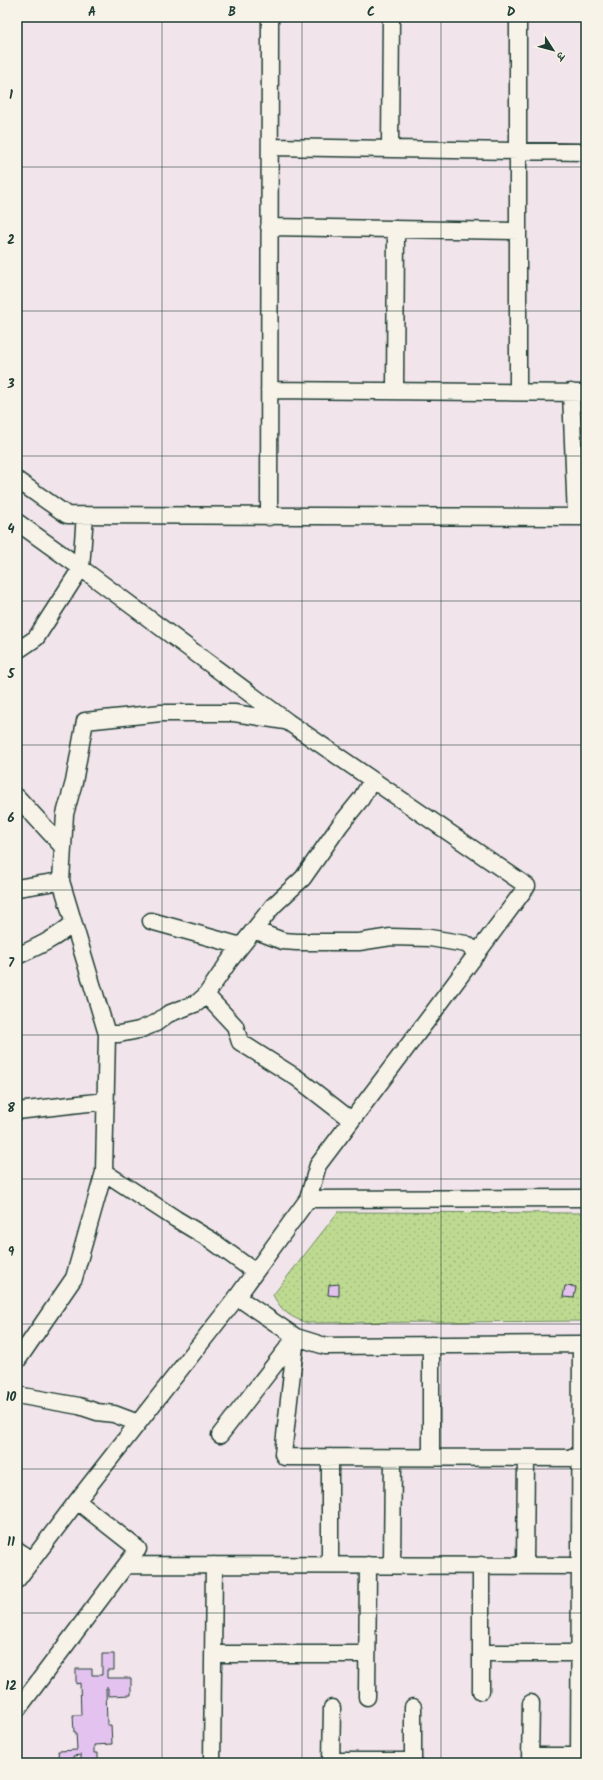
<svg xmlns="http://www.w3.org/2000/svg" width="603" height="1780" viewBox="0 0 603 1780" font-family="Kalam,'Playpen Sans Deva',sans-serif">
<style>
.green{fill:url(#green-dots);stroke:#6e8c62}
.building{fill:#e4c2ef;stroke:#1f3d34}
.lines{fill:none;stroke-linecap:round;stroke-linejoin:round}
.minor-casing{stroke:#1f3d34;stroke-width:19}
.minor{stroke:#f7f3e8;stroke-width:16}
.grid{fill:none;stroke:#1f3d34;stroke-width:1;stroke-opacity:0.55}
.neatline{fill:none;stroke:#1f3d34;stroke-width:1.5}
.grid-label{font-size:13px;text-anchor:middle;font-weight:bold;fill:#1f3d34}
</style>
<defs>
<pattern id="green-dots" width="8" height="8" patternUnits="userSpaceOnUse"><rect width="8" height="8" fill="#beda91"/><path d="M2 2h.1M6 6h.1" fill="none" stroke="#a3bc7e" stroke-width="1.8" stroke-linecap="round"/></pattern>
</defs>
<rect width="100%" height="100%" fill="#f1e4ea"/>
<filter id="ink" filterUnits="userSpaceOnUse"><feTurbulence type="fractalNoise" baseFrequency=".025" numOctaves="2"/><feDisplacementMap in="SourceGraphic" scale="8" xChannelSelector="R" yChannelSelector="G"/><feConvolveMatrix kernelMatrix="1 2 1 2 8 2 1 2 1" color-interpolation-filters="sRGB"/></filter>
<g filter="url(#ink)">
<path class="green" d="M 338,1212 L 586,1213 L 586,1321 L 307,1323 C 290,1317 282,1312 273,1295 Z"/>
<path class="building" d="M 339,1284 L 339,1296 L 328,1295 L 329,1285 Z
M 565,1286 L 576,1287 L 574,1298 L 563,1297 Z
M 102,1654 L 114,1654 L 114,1670 L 107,1670 L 107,1678 L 131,1678 L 131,1695 L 108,1696 L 108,1688 L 106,1688 L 107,1725 L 111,1725 L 112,1744 L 94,1745 L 94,1753 L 98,1753 L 98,1763 L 81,1763 L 81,1755 L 73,1756 L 73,1759 L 59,1759 L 58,1751 L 77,1750 L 76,1732 L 74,1732 L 73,1715 L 81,1715 L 80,1683 L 76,1684 L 76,1669 L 92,1669 L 92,1675 L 102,1675 Z"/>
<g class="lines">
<defs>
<path id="minor" d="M 518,17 L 518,392
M 270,147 L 586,152
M 390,148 L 391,17
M 269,227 L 518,231
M 269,390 L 586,393
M 395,391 L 396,229
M 571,392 L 576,517
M 17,480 L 67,515 L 586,517
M 85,515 L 81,568 L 288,722 L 527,886 L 432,1014 L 318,1165 L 308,1199
M 269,517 L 270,17
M 17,522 L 81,568 L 36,638 L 17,651
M 17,797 L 63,847 L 61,881 L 107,1034 L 104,1172 L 74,1278 L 17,1361
M 63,847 L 65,814 L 74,782 L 85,721 L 161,713 L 234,713 L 285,721
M 17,888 L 61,881
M 151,921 L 241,946
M 254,930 L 283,941 L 297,942 L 359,942 L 391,937 L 430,938 L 466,944 L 478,953
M 17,956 C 37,947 57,938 73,923
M 206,995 L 235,1026 L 240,1042 L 297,1078 L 351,1120
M 107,1034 L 119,1034 L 139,1030 L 156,1023 L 168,1014 L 197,1003 L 206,995 L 230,960 L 273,906 L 303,878 L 340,825 L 361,799 L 372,780
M 17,1111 L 106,1101
M 104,1172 L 176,1219 L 211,1240 L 255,1272
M 237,1297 L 296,1337 L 325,1346 L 581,1344 L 579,1763
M 296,1337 L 283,1454 L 285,1457 L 581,1458
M 431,1345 L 431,1457
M 17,1395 L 79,1406 L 97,1412 L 114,1414 L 138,1423
M 220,1435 L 296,1337
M 17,1550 L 32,1560
M 126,1565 L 580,1566
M 330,1565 L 330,1457
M 392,1565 L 393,1458
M 525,1565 L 526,1458
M 17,1580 L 77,1501 L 237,1297 L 308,1199 L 586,1198
M 481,1653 L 580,1653
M 213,1654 L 367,1654
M 481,1691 L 481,1565
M 367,1697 L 368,1565
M 17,1710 L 138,1549 L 77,1501
M 530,1756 L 579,1756
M 331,1761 L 413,1761
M 212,1763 L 214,1565
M 331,1763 L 332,1708
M 413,1763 L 413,1707
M 530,1763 L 531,1703"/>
</defs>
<use href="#minor" class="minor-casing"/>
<use href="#minor" class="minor"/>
</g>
</g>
<path class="grid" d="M 162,17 L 162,1763M 302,17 L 302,1763M 441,17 L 441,1763M 17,167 L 586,167M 17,311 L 586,311M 17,456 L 586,456M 17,601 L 586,601M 17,745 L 586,745M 17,890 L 586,890M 17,1035 L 586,1035M 17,1179 L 586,1179M 17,1324 L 586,1324M 17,1469 L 586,1469M 17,1613 L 586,1613"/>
<rect width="603" height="1780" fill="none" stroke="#f7f3e8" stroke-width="44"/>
<g transform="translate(553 50) rotate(126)" stroke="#f7f3e8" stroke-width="3" paint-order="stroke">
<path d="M0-3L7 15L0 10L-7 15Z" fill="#1f3d34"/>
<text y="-6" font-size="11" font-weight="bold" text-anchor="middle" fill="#1f3d34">उ</text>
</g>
<rect x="22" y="22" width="559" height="1736" class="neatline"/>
<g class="grid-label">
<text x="92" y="16">A</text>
<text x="232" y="16">B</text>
<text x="371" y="16">C</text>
<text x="511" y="16">D</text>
<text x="11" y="99">1</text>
<text x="11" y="244">2</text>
<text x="11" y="388">3</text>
<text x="11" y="533">4</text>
<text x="11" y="678">5</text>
<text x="11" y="822">6</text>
<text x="11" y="967">7</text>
<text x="11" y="1112">8</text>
<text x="11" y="1256">9</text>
<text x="11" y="1401">10</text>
<text x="11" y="1546">11</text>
<text x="11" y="1690">12</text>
</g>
</svg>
